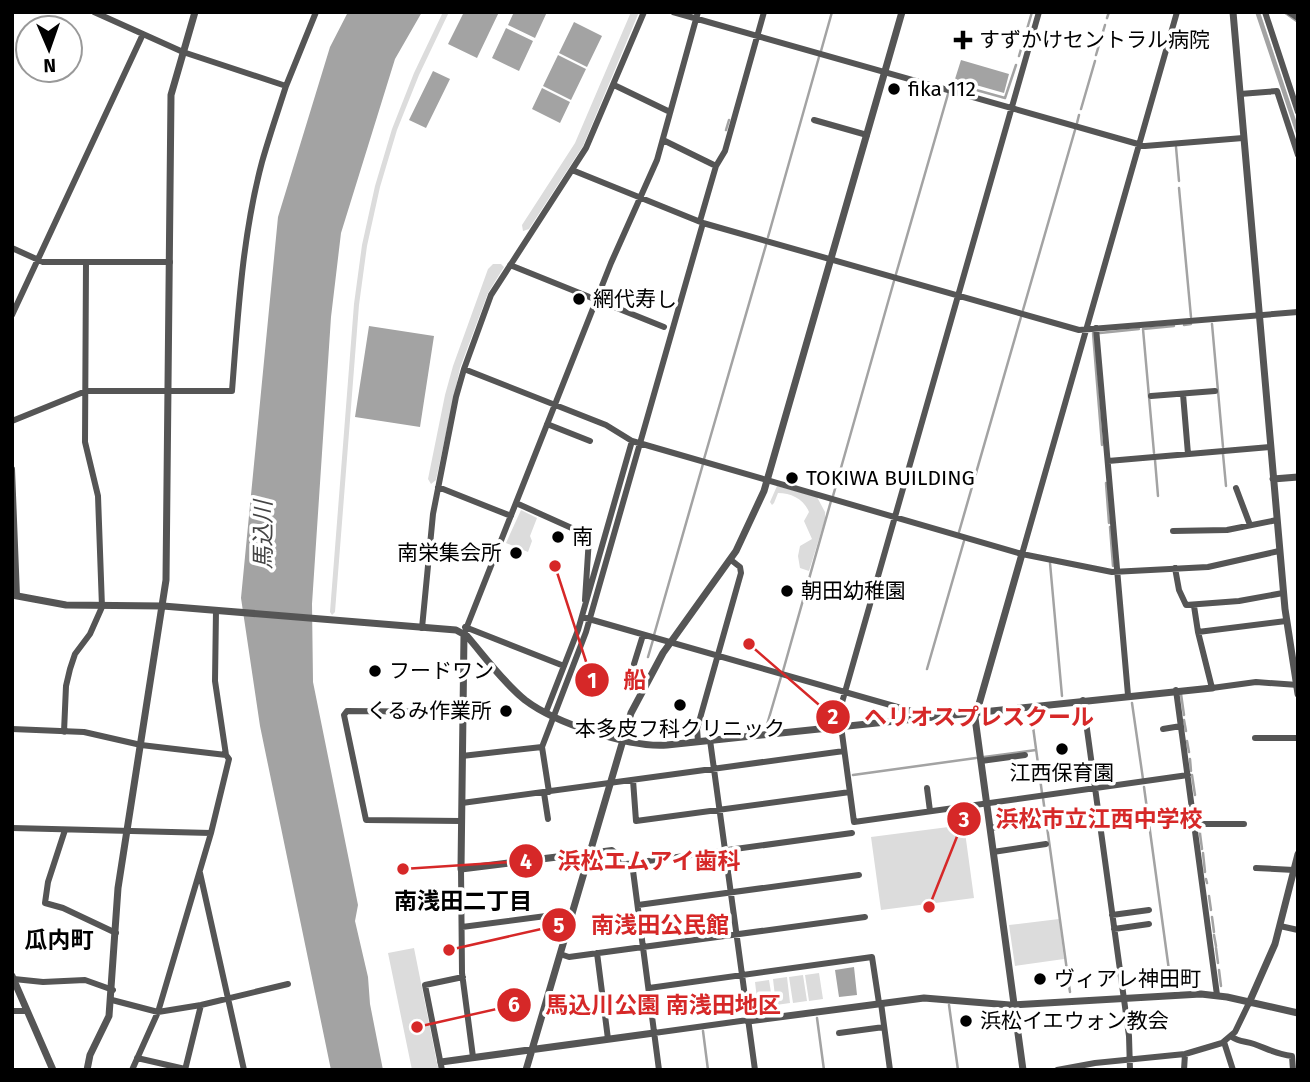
<svg xmlns="http://www.w3.org/2000/svg" width="1310" height="1082" font-family="'Fira Sans','Noto Sans JP',sans-serif">
<rect width="100%" height="100%" fill="#fff"/>
<path fill="#dcdcdc" d="M443 12H449L419 75 397 130 380 187 367 246 359 305 335 612 332 615 330 612 354 304 362 245 375 186 392 129 414 73Z
M631 12H639L583 146 529 229 523 231 522 225 575 143Z
M493 264H501L504 267 488 293 460 368 436 480 431 484 428 479 445 395 453 366 488 269Z
M777 486 817 497 825 512V519L809 571 800 568 798 556 800 546 812 539 804 521 809 512C804 499 791 493 778 493L774 503 772 505 770 502Z
M521 510 537 518 530 536 532 541 528 552 506 543Z
M964 825 974 898 881 910 871 837Z
M1059 919 1064 959 1015 966 1009 925Z
M414 948 437 1063 439 1070H412L388 953Z
M819 973 823 999 809 1001 805 975Z
M803 975 807 1001 793 1003 789 977Z
M787 977 790 1003 776 1005 773 979Z
M769 980 773 1005 758 1007 755 982Z"/>
<path fill="#a3a3a3" d="M348 12H422L395 59 341 233 331 317 312 604 313 682 358 905 355 921 368 977 370 1004 383 1070H331L260 726 241 598 278 217 330 47Z
M464 12H499L477 58 448 44Z
M514 12H547L535 38 508 25Z
M1255 12H1260L1298 126V140Z
M574 22 602 36 587 67 559 53Z
M506 28 533 41 519 71 492 58Z
M558 55 586 69 571 100 543 86Z
M961 60 1009 74 1004 93 955 79Z
M433 71 450 79 426 128 409 120Z
M542 88 570 102 560 123 532 109Z
M369 326 434 336 420 427 355 417Z
M854 967 857 995 839 997 835 970Z"/>
<g fill="none" stroke-linecap="round" stroke-linejoin="round">
<path stroke="#a3a3a3" stroke-width="2.5" d="M1284 12 1298 22
M1107 18 1109 12
M1025 36 1032 12
M821 51 832 12
M1096 55 1105 25
M1019 56 1024 39
M951 83 1005 98 1016 65
M1081 109 1095 61
M1077 123 1079 115
M726 130 729 120
M1176 147 1179 181
M1179 188 1191 317
M768 237 819 57
M896 274 948 94
M1023 310 1075 130
M1212 324 1223 447
M1184 325 1191 324
M1143 329 1154 453
M1143 329 1174 326
M1093 333 1102 445
M1100 333 1139 329
M1223 454 1226 486
M704 459 766 245
M1155 460 1158 496
M1106 483 1109 523
M833 496 894 281
M1110 527 1113 566
M959 532 1021 317
M1050 563 1062 696
M654 635 703 464
M648 657 653 640
M927 669 964 541
M783 671 831 501
M1181 694 1184 715
M1132 703 1143 779
M1031 712 1042 793
M1184 720 1186 731
M766 728 781 677
M1187 741 1189 752
M984 757 1036 750
M1190 759 1191 771
M853 775 976 758
M1192 775 1195 795
M1144 787 1171 985
M1043 798 1070 992
M1197 812 1198 821
M1199 826 1202 849
M1203 853 1205 872
M1206 879 1207 883
M1209 896 1211 910
M1212 917 1214 932
M1214 935 1216 946
M1216 948 1218 963
M1219 970 1221 986
M949 1005 958 1070
M817 1018 824 1070
M703 1031 708 1070"/>
<path stroke="#555" stroke-width="6" d="M673 12 1145 146 1243 138
M1265 12 1298 112
M1289 12 1298 18
M614 85 670 112
M286 86 316 12
M1240 94 1277 91 1298 155
M814 120 867 135
M663 140 716 166
M572 170 703 223 1079 330 1298 312
M700 221 716 166 725 151 764 12
M12 248 43 262H170
M510 265 664 327
M12 315 143 34
M1096 328 1128 695
M464 369 606 425 632 441 1022 554 1112 572 1208 567 1279 551
M1183 394 1188 454
M1151 396 1215 391
M12 421 86 391H232C238 315 242 237 262 162 269 137 278 111 286 86L183 52 94 12
M547 424 590 441
M1108 461 1270 447
M12 469 17 596
M438 487 511 516
M1236 488 1250 525
M516 503 585 534 589 538 585 600
M1173 531 1227 530 1277 520
M1022 554 1177 12
M1175 568 1179 590 1186 605 1239 601 1283 593
M1194 606 1198 632 1212 688 1256 682 1298 685
M582 617 915 712 916 718
M465 627 564 666
M422 628 433 514 456 397 464 369 491 295 586 148 644 12
M1198 632 1286 621
M464 634 611 263 657 160 698 12
M634 664 643 635
M1176 690 1217 995
M1083 700 1129 1036 1130 1070
M546 712 578 630 632 441
M838 726 837 720 1039 12
M841 726 854 822 1188 775
M12 729 84 732 141 745 226 755
M1163 729 1181 726
M64 732 66 686 70 669 75 654 90 634 102 607 98 496 85 442 86 262
M1255 738H1298
M710 740 755 1070
M698 741 697 729 741 573 740 567 731 560
M542 747 586 632 703 223
M462 756 542 747 549 792
M981 761 1025 755
M633 780 636 821 850 792
M927 788 930 811
M544 793 548 819
M462 803 844 751
M461 821 366 820 344 715 347 711 463 712
M1195 824H1244
M12 828 211 833
M990 828 1043 821
M65 830 48 882 45 903 63 908 116 933
M993 852 1046 844
M589 853 612 850 617 854 619 865 852 833
M632 863 659 1070
M1256 868 1294 870
M461 869 462 973 473 1057
M200 873 244 1070
M638 905 859 875
M1112 915 1149 910
M1280 926 1298 930
M462 927 561 914 571 917
M1114 929 1149 924
M597 953 608 1039
M560 954 569 957 865 917
M14 979 43 982 85 980 113 990
M649 988 872 957 879 1003
M112 1000 158 1012 201 1005 288 984
M881 1003 890 1070
M12 1011H27
M654 1033 748 1020
M839 1033 884 1027
M1232 1037C1239 1042 1246 1041 1254 1044 1268 1049 1276 1054 1292 1056L1293 1070
M1224 1042 1233 1070
M137 1058 185 1069
M132 1070 158 1012 211 833 229 759 226 755 215 681 216 610
M185 1070 201 1005
M442 1070 425 985 463 977
M1057 1070 1095 1063 1185 1054 1222 1043 1235 1032 1249 1003
M1184 1070 1185 1054"/>
<path stroke="#555" stroke-width="7" d="M1233 12 1285 609 1298 694
M1273 479 1298 477
M1022 554 975 718 1023 1070
M12 595 66 605 163 606 456 630 467 636C485 657 503 682 525 700 555 723 630 748 667 745L1212 688
M464 634 461 869 589 853
M12 976 53 1070
M1249 1003 1275 944 1298 854
M748 1021 924 998 1010 1005 1201 994 1227 997 1298 1013
M441 1062 654 1033
M87 1070 90 1055 109 1016 118 888 166 580 171 95 195 12
M526 1070 631 713 663 653 736 551 764 491 902 12"/>
</g>
<g fill="#000" stroke="#fff" stroke-width="2.5">
<path d="M959.5 29.5h7v7h7v7h-7v7h-7v-7h-7v-7h7z"/>
<circle cx="894" cy="89" r="7"/>
<circle cx="579" cy="299" r="7"/>
<circle cx="792" cy="478" r="7"/>
<circle cx="558" cy="537" r="7"/>
<circle cx="516" cy="553" r="7"/>
<circle cx="787" cy="591" r="7"/>
<circle cx="375" cy="671" r="7"/>
<circle cx="680" cy="705" r="7"/>
<circle cx="506" cy="711" r="7"/>
<circle cx="1062" cy="749" r="7"/>
<circle cx="1040" cy="979" r="7"/>
<circle cx="966" cy="1021" r="7"/>
</g>
<g text-anchor="middle" stroke-width="7" stroke-linejoin="round" paint-order="stroke">
<g font-size="21" fill="#000" stroke="#fff" text-anchor="start">
<text x="979" y="47">すずかけセントラル病院</text>
<text x="908" y="96">fika 112</text>
<text x="593" y="306">網代寿し</text>
<text x="806" y="485">TOKIWA BUILDING</text>
<text x="572" y="544">南</text>
<text x="502" y="560" text-anchor="end">南栄集会所</text>
<text x="801" y="598">朝田幼稚園</text>
<text x="389" y="678">フードワン</text>
<text x="492" y="718" text-anchor="end">くるみ作業所</text>
<text x="680" y="736" text-anchor="middle">本多皮フ科クリニック</text>
<text x="1062" y="780" text-anchor="middle">江西保育園</text>
<text x="1054" y="986">ヴィアレ神田町</text>
<text x="980" y="1028">浜松イエウォン教会</text>
</g>
<g font-size="23" font-style="italic" fill="#444" stroke="#fff">
<text transform="translate(263 535) rotate(-90)" y="8">馬込川</text>
</g>
<g font-size="23" font-weight="bold" fill="#000" stroke="#fff">
<text x="463" y="909">南浅田二丁目</text>
<text x="59" y="948">瓜内町</text>
</g>
</g>
<path fill="none" stroke="#d62828" stroke-width="2.5" d="M555 566L592 680M749 644L833 717M929 907L964 819M403 869L526 861M449 950L559 925M417 1027L514 1005"/>
<g fill="#d62828" stroke="#fff" stroke-width="2.5">
<circle cx="555" cy="566" r="7"/>
<circle cx="749" cy="644" r="7"/>
<circle cx="929" cy="907" r="7"/>
<circle cx="403" cy="869" r="7"/>
<circle cx="449" cy="950" r="7"/>
<circle cx="417" cy="1027" r="7"/>
<circle cx="592" cy="680" r="18"/>
<circle cx="833" cy="717" r="18"/>
<circle cx="964" cy="819" r="18"/>
<circle cx="526" cy="861" r="18"/>
<circle cx="559" cy="925" r="18"/>
<circle cx="514" cy="1005" r="18"/>
</g>
<g font-size="21" text-anchor="middle" font-weight="bold" fill="#fff">
<text x="592" y="688">1</text>
<text x="833" y="724">2</text>
<text x="964" y="827">3</text>
<text x="526" y="869">4</text>
<text x="559" y="933">5</text>
<text x="514" y="1012">6</text>
</g>
<g font-size="23" text-anchor="middle" font-weight="bold" fill="#d62828" stroke="#fff" stroke-width="7" stroke-linejoin="round" paint-order="stroke">
<text x="635" y="688">船</text>
<text x="979" y="725">ヘリオスプレスクール</text>
<text x="1099" y="827">浜松市立江西中学校</text>
<text x="649" y="869">浜松エムアイ歯科</text>
<text x="660" y="933">南浅田公民館</text>
<text x="663" y="1013">馬込川公園 南浅田地区</text>
</g>
<rect width="1310" height="1082" fill="none" stroke="#000000" stroke-width="28"/>
<g transform="translate(49 49) rotate(178)"><circle r="33" fill="#ffffff" stroke="#999999" stroke-width="2"/>
<path d="M0-5L12 26L0 18L-12 26Z" fill="#000000"/>
<text y="-10" font-size="19" font-weight="bold" text-anchor="middle" fill="#000000">N</text>
</g>
</svg>
